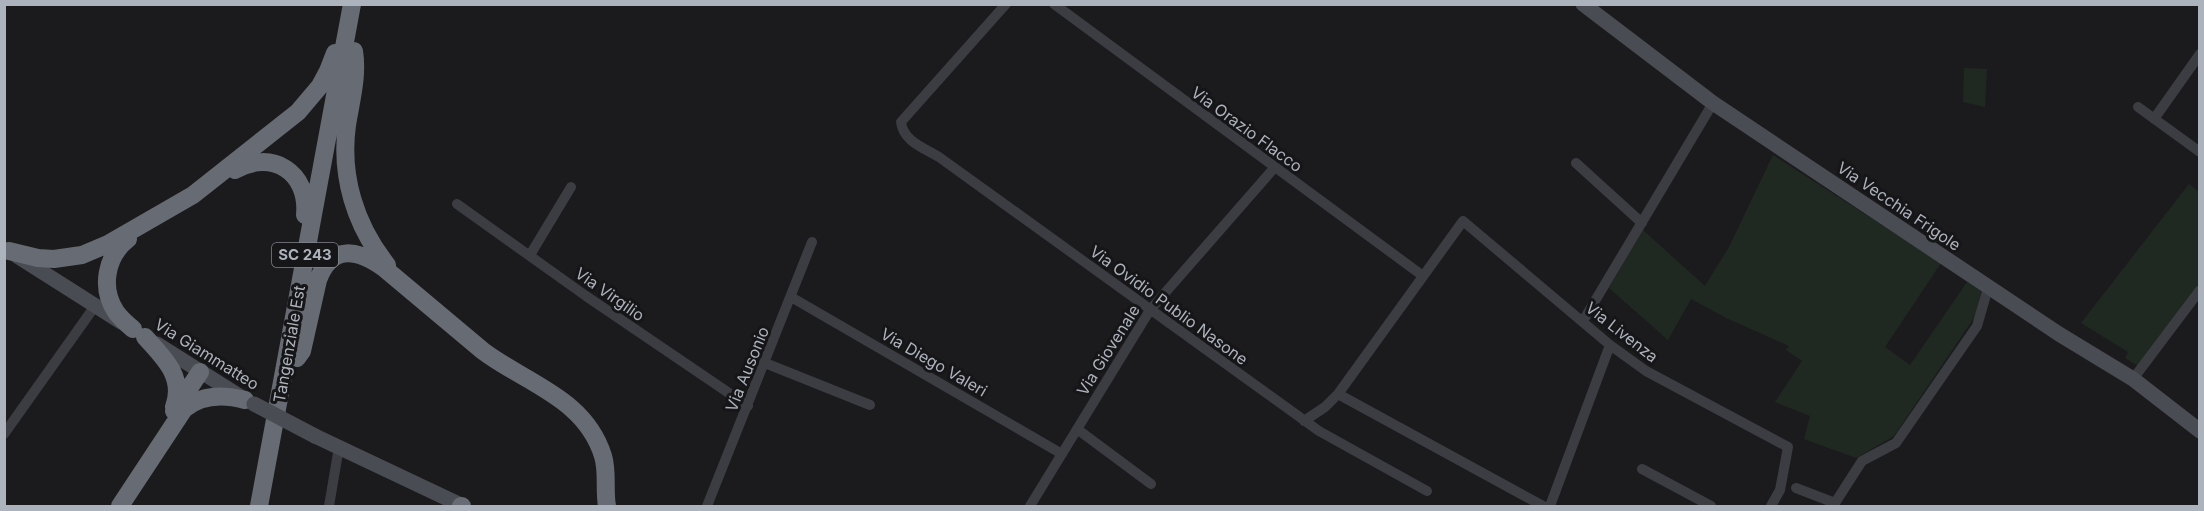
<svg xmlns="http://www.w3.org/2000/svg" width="2204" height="511" font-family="Inter,sans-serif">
<rect width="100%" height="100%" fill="#1b1b1d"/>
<path fill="#202921" d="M1964 68 1987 69 1985 107 1963 102Z
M1773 155 1941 263 1885 347 1910 365 1967 282 1981 291 1976 315 1894 436 1856 458 1804 439 1810 416 1775 402 1802 361 1786 350 1789 346 1726 318 1691 299 1668 340 1609 288 1643 230 1705 286 1729 247Z
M2189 184 2199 192V283L2138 366 2125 358 2128 352 2081 323Z"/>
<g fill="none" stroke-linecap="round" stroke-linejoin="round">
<path stroke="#3b3d42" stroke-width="10" d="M1006 4 901 122C903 141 924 148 939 157L1319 431 1427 491
M1054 4 1423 276
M2138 107 2200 152
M2154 119 2200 54
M1576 163 1642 223
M457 204 586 296 748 406
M530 255 571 187
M791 297 1062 454
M1583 321 1713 103
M765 363 870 405
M2133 379 2200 290
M1338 394 1543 506
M1304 421 1325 407 1338 394 1463 221 1610 345 1646 371 1788 447 1780 490 1771 506
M1077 429 1151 484
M4 434 95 306
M1642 469 1711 506
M1796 488 1835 503 1862 461 1896 443 1977 326 1988 288
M329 506 339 447
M707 506 812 242
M1030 506 1150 310 1275 167
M1550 506 1610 345"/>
<path stroke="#494c52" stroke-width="15" d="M1583 4 1713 103 2059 334 2133 379 2200 431
M17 256 121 322
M157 344 241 397
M315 436 463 506"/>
<path stroke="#676b73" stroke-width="18" d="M354 51C358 76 351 100 347 125 340 176 355 225 387 265
M235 170C272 149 309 172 305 215
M128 239C106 256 100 288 116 312 121 319 127 324 133 329
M9 251 38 258 54 259 82 255 108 244 193 195 298 112 320 86 328 71 335 53
M145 337C164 358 185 377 174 407
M297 358 302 351 318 280C332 243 358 250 384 268L483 351C527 384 585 398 603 456 608 472 604 490 607 506
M174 411 200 372
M120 506 184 409C202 394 223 394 245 400
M259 506 352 4
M461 506H462"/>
<path stroke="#494c52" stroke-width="15" d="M254 404 315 436"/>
</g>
<g text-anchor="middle" stroke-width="6" stroke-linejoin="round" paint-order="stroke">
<rect fill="#161618" stroke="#80848c" stroke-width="1.5" x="272" y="243" width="66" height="24" rx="4.5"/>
<g font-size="15" font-weight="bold" fill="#adb3bd">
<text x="305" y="260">SC 243</text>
</g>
<g font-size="16" fill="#adb3bd" stroke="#161618">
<text transform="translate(1247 129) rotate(36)" y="6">Via Orazio Flacco</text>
<text transform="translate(1899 206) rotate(34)" y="6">Via Vecchia Frigole</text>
<text transform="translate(610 294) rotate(35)" y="6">Via Virgilio</text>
<text transform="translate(1169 305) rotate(36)" y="6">Via Ovidio Publio Nasone</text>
<text transform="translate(1622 332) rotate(38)" y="6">Via Livenza</text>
<text transform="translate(289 344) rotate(-80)" y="6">Tangenziale Est</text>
<text transform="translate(1108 350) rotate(-58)" y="6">Via Giovenale</text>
<text transform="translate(207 354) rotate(32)" y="6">Via Giammatteo</text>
<text transform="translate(934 362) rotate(30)" y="6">Via Diego Valeri</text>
<text transform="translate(747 369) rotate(-68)" y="6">Via Ausonio</text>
</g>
</g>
<rect width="2204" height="511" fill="none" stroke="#adb3bd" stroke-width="12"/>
</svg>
